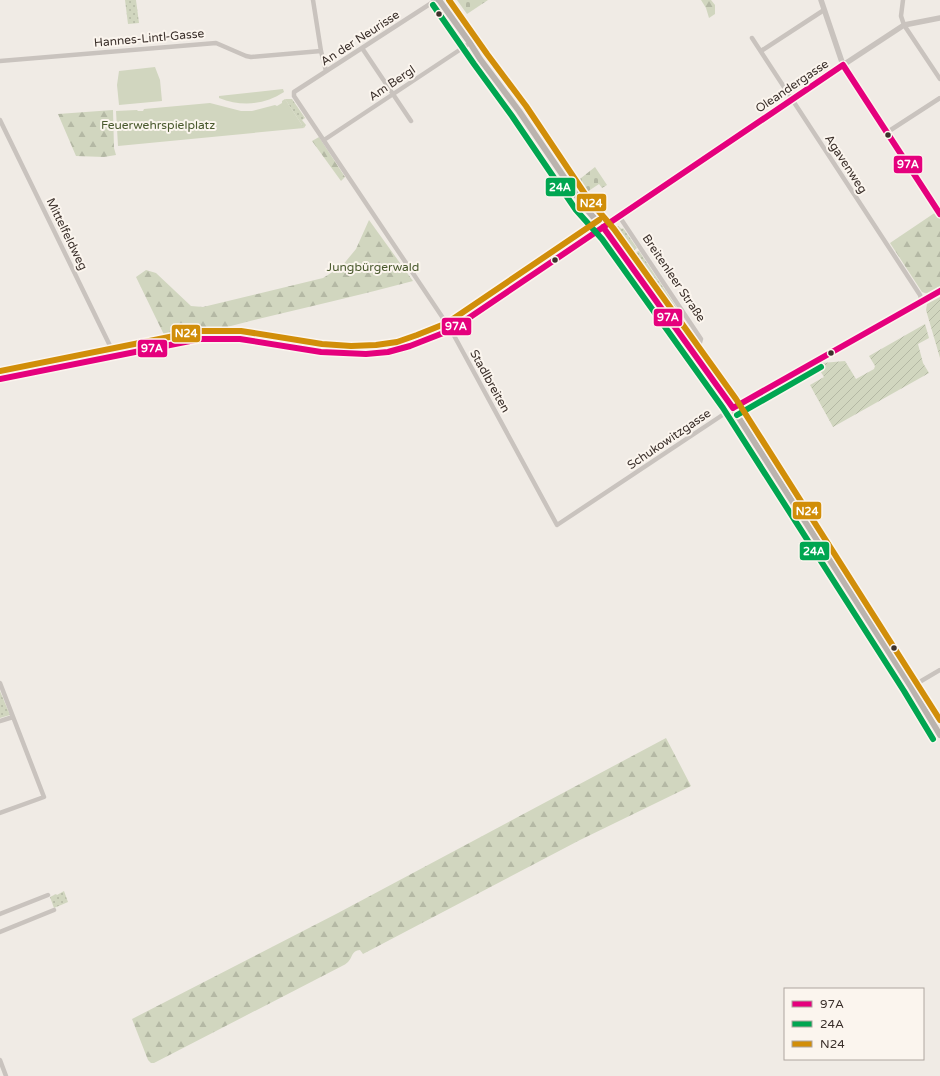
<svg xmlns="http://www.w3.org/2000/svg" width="940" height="1076" font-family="'Varela Round',sans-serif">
<defs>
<pattern id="grass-dots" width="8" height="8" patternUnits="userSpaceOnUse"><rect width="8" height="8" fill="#d1d6bf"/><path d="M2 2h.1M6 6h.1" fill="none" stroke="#b4b8a4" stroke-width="1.8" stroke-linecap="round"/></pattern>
<pattern id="forest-firs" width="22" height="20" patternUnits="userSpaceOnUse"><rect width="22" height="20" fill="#d1d6bf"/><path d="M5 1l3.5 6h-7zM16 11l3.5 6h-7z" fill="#b4b8a4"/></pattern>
<pattern id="cemetery-stones" width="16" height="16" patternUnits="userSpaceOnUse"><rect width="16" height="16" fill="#d1d6bf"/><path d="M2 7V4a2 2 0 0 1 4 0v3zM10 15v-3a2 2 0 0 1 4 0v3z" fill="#b4b8a4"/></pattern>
<pattern id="garden-furrows" width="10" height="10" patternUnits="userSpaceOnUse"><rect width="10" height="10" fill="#d1d6bf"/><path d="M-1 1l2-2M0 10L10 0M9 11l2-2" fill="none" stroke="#b4b8a4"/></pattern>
</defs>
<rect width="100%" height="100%" fill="#f0ebe5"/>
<path fill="url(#grass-dots)" d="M125 0H136L139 23 128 24Z
M285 99H292L305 118 302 120 306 125 304 128Z
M618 226 622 229 623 228 637 248 631 253 615 231V228Z
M639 251 689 326 687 327 691 334 693 333 697 339V344L692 343 631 256 633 255 636 259 639 257 636 252Z
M0 691 10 715 0 718Z
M64 891 68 902 54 908 50 897 56 894 57 895Z"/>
<path fill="url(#forest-firs)" d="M701 0H711L715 5V14L709 18 706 8Z
M113 110 114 148 116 155 104 157 76 156 58 114Z
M319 137 345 177 341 181 312 141Z
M936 212 940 219V286L928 294 922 292 890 243Z
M369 220 413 281C343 300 272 314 202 334L195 338 168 343 136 277 146 270 156 273 191 306 203 307 323 278 342 266 356 249Z
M666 738 691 786 580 840 363 954 360 950C351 951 353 957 348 962 346 964 344 965 342 966L154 1063H151L148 1060 132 1019 338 913Z"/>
<path fill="url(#cemetery-stones)" d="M457 0H488L467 14Z
M595 167 607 185 602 188 599 184 584 194 576 182Z"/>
<path fill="#d1d6bf" d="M155 67 160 80 162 101 119 105 117 85 119 71Z
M283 89 284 92C264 105 242 107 219 98V96Z
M285 99 304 128 118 146 116 111 137 110 138 111H143L144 109 210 103 241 111H252L275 105 277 106 282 103V101Z"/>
<path fill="url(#garden-furrows)" d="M940 297V358L926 310 927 304Z
M925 324 929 338 918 344 923 363 929 373 833 427 810 385 824 377 817 366 822 363 845 361 856 379 874 369 875 366 869 356Z"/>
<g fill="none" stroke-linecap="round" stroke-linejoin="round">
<path stroke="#c9c3be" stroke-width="4.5" d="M313 0 321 51 326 71
M436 0 294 92V96L451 330 557 525 733 408 940 291
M903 0 901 16 904 25 940 79
M752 38 920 295 922 301
M362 48 411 121
M761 51 824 10
M0 61 216 43 246 56 251 57 321 51
M843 65 940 214
M0 120 115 356
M886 133 940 98
M324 140 470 43
M619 216 701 339 699 346 693 351
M0 683 44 797 0 813
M911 687 940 670
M0 721 13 717
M0 914 48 895
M0 932 54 910
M0 1060 6 1076"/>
<path stroke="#c9c3be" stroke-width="5.5" d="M821 0 843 65
M0 379 200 339C215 339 230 338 246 340 286 344 326 356 366 354 396 353 424 343 451 330L796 96 904 25 940 18"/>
<path stroke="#bab3ae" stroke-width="6" d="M439 0 470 43 480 59 519 111 583 205 608 234 730 404 911 687 940 735"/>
<g stroke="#fbf5ee" stroke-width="9">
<path id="bus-1" d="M843 65 940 214
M603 227 733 408
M0 379 200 339H240L321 352 366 354 388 352 410 346 451 330 843 65
M733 408 940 291"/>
</g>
<g stroke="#fbf5ee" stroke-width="9">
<path id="bus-2" d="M433 5 474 64 512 116 576 210 602 239 723 408 904 691 933 739
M737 415 821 367"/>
</g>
<g stroke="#fbf5ee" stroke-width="9">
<path id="bus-3" d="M449 0 487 54 526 106 589 200 614 229 736 399 940 720
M0 371 199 331H241L322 344 351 346 376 345 397 342 417 335 447 323 599 220"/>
</g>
<use href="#bus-1" stroke="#e5007d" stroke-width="6"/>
<use href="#bus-2" stroke="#00a651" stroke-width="6"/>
<use href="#bus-3" stroke="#d18e09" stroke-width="6"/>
</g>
<g fill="#3b302b" stroke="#fbf5ee" stroke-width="1.5">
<circle cx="439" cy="14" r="3.5"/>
<circle cx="888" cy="135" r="3.5"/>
<circle cx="555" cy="260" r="3.5"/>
<circle cx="831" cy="353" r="3.5"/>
<circle cx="894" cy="648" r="3.5"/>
</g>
<g text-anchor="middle" stroke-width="4" stroke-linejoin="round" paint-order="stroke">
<g font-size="12" fill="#3b302b" stroke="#fbf5ee">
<text transform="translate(149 38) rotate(-5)" y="4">Hannes-Lintl-Gasse</text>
<text transform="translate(360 38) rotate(-33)" y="4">An der Neurisse</text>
<text transform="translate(392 83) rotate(-34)" y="4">Am Bergl</text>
<text transform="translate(792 86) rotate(-34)" y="4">Oleandergasse</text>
<text transform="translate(846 164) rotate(57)" y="4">Agavenweg</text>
<text transform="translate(67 234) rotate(64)" y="4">Mittelfeldweg</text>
<text transform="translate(674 278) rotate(56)" y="4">Breitenleer Straße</text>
<text transform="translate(490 381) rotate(61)" y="4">Stadlbreiten</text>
<text transform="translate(669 439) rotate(-34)" y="4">Schukowitzgasse</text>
</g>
<g font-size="12" fill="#4a5a2e" stroke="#fbf5ee">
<text x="158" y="129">Feuerwehrspielplatz</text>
<text x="373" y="271">Jungbürgerwald</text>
</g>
</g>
<g stroke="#fbf5ee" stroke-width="1.5">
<rect x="893" y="155" width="30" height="19" rx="4" fill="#e5007d"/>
<rect x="545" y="177" width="31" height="20" rx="4" fill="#00a651"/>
<rect x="576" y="193" width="31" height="19" rx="4" fill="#d18e09"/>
<rect x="653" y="308" width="30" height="19" rx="4" fill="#e5007d"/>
<rect x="441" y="317" width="31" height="19" rx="4" fill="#e5007d"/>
<rect x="171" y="324" width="30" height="19" rx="4" fill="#d18e09"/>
<rect x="137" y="339" width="31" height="19" rx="4" fill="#e5007d"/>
<rect x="792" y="501" width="30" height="19" rx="4" fill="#d18e09"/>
<rect x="799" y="541" width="31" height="20" rx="4" fill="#00a651"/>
</g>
<g font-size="11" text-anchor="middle" font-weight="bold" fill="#fff">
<text x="908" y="168">97A</text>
<text x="560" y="191">24A</text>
<text x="591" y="207">N24</text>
<text x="668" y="321">97A</text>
<text x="456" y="330">97A</text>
<text x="186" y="337">N24</text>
<text x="152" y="352">97A</text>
<text x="807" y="515">N24</text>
<text x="814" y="555">24A</text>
</g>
<rect x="784" y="988" width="140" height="72" fill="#fbf5ee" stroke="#aea6a0"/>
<rect x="792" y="1001" width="20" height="6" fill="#e5007d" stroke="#aea6a0"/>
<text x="820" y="1008" font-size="12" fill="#3b302b">97A</text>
<rect x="792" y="1021" width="20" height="6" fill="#00a651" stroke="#aea6a0"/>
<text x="820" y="1028" font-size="12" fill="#3b302b">24A</text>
<rect x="792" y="1041" width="20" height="6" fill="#d18e09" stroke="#aea6a0"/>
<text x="820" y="1048" font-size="12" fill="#3b302b">N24</text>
</svg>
